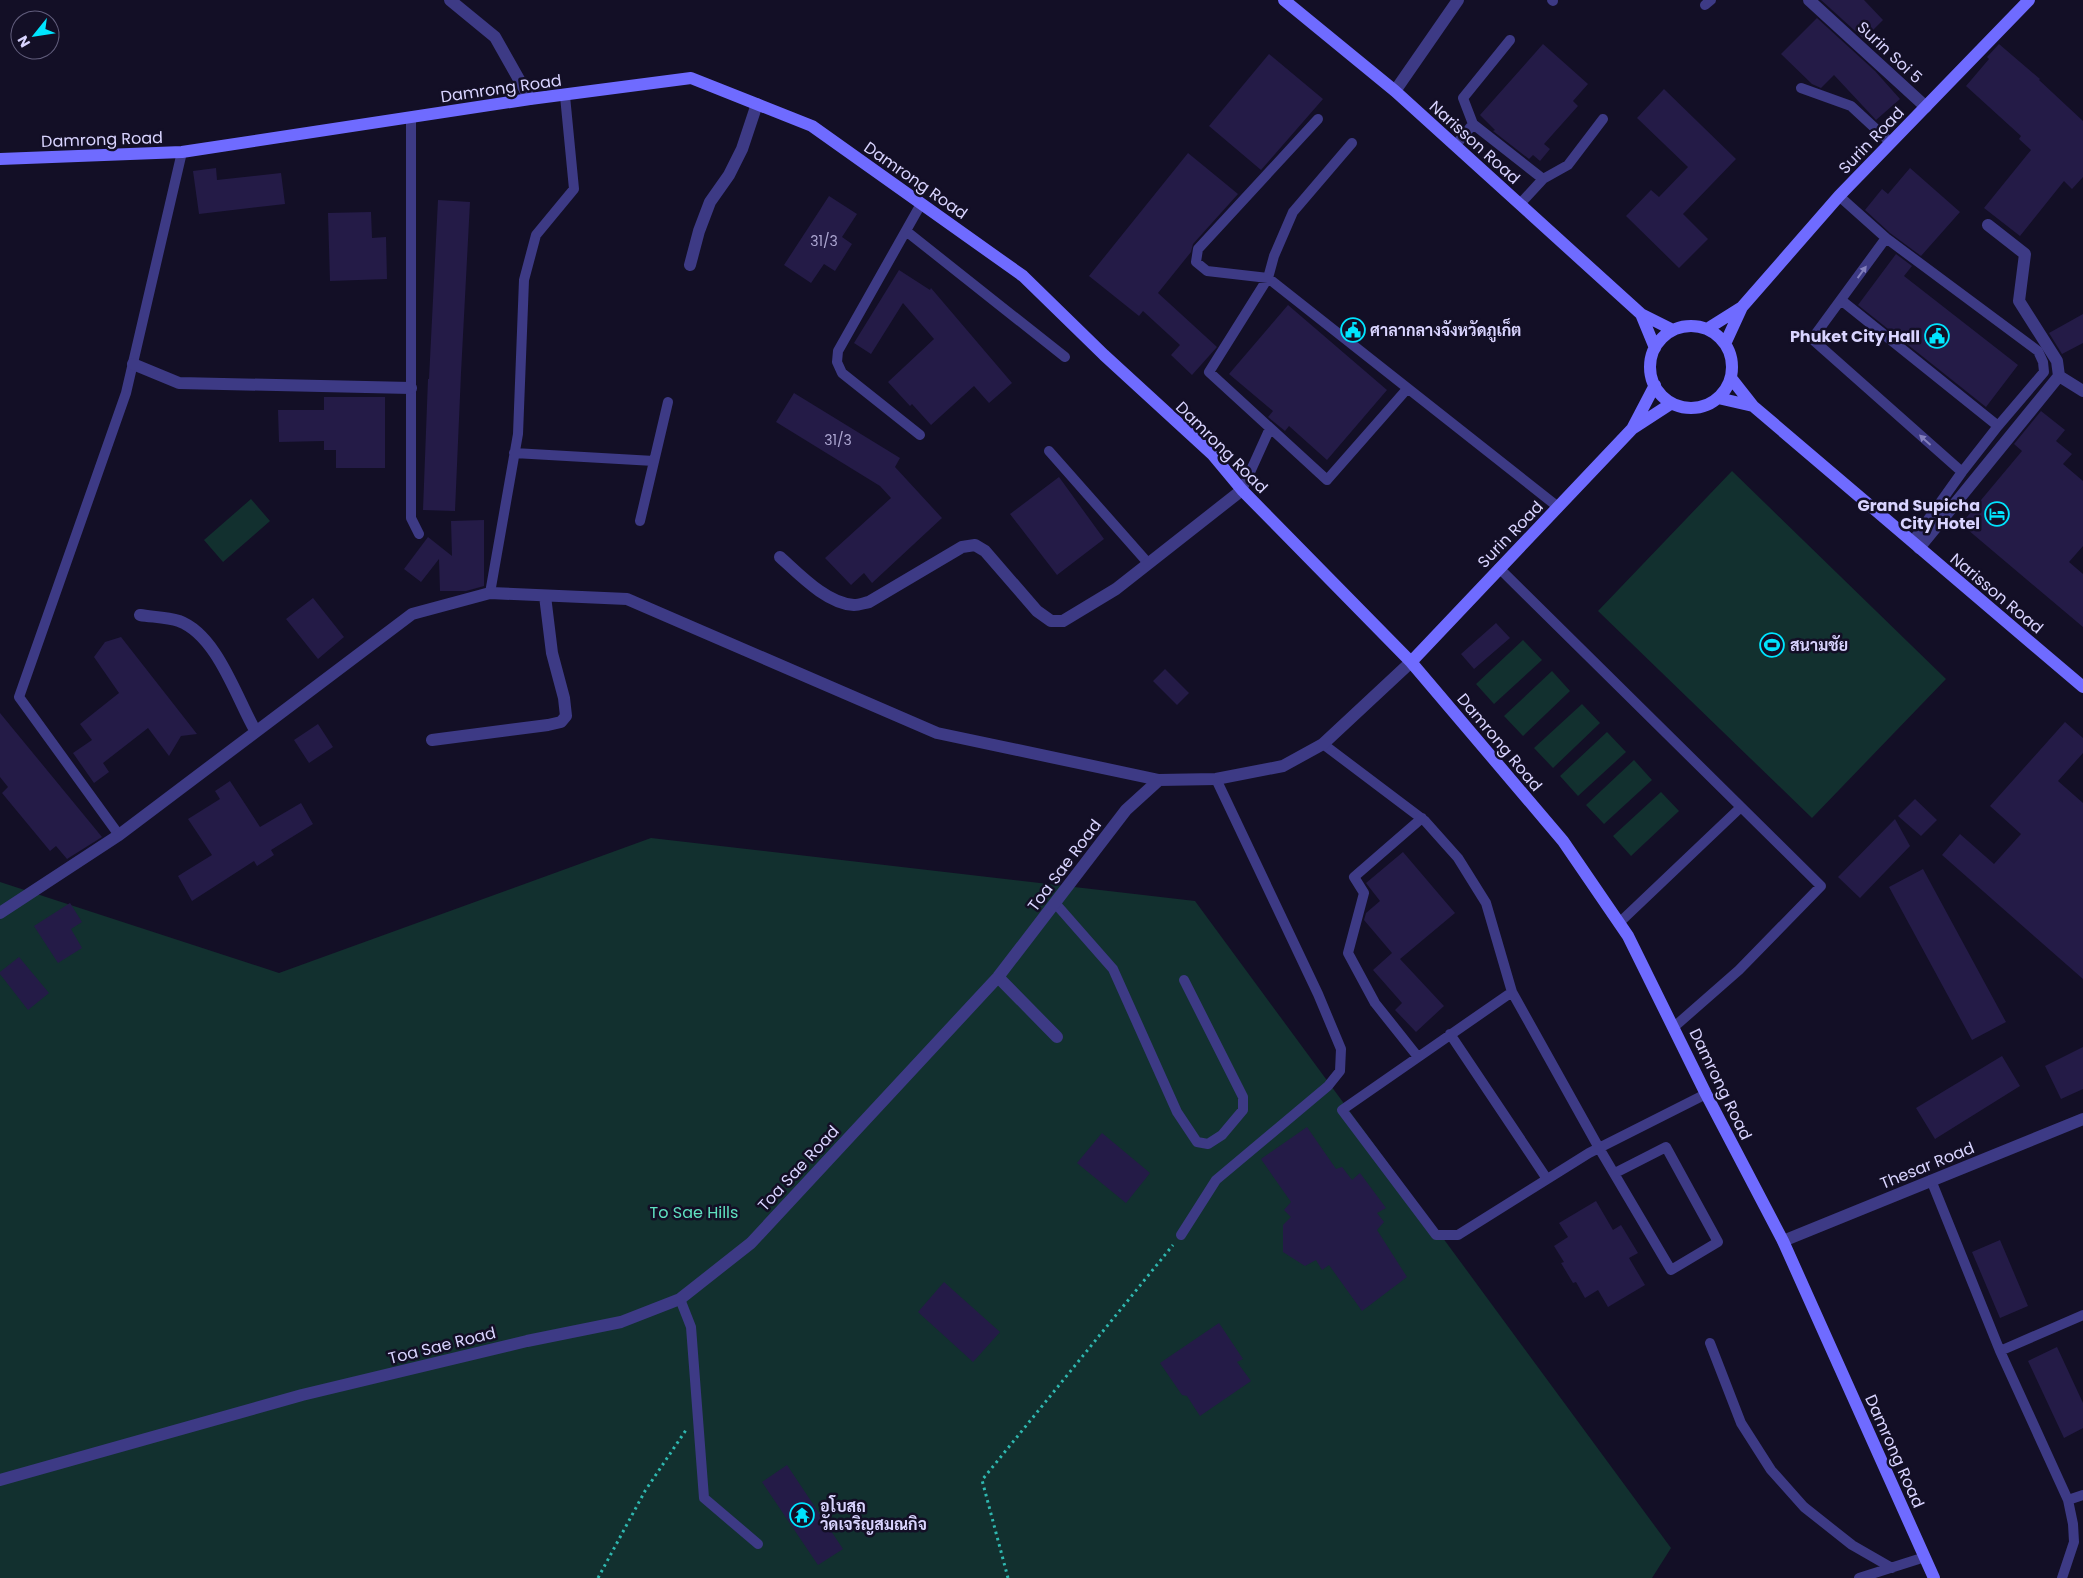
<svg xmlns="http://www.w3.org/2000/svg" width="2083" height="1578" font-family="Poppins,Sarabun,sans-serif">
<rect width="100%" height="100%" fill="#130f26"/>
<path fill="#12302f" d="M1732 471 1946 679 1812 818 1598 611Z
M251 499 270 521 223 562 204 540Z
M1523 640 1542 660 1494 704 1476 684Z
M1552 671 1570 691 1523 736 1504 716Z
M1582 704 1600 723 1553 768 1534 748Z
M1607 732 1626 752 1578 796 1560 776Z
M1634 760 1652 780 1604 824 1586 805Z
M1661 792 1679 811 1631 856 1613 836Z
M651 838 1195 901 1671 1548 1652 1578H0V882L279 973Z"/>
<path fill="#241b47" d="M1821 0H1864L1883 20 1864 39Z
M1817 18 1875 71 1900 99 1876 120 1834 75 1821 88 1812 84 1781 54Z
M1543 44 1588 84 1573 101 1578 106 1544 144 1550 149 1540 161 1533 155 1529 159 1493 131 1495 130 1480 115Z
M1999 44 2040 79 2039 80 2083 121V177L2072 189 2064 181 2020 236 1984 208 2031 150 2019 139 2021 136 1966 86 1989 59 1987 57Z
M1269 54 1323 99 1261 170 1209 126Z
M1664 89 1736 159 1683 214 1708 239 1679 268 1626 216 1651 190 1659 197 1688 167 1637 118Z
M1188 153 1238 194 1193 244 1191 252 1158 293 1217 347 1192 375 1171 355 1180 345 1143 311 1139 316 1089 276Z
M216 168 217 180 281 173 285 204 199 214 193 171Z
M1910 168 1960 212 1921 256 1890 233 1865 210 1882 189 1888 194Z
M829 196 857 214 842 237 852 244 835 271 824 264 811 283 784 265Z
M438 200 470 202 461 373 455 511 423 510 428 379H429Z
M371 212 372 238 386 237 387 279 330 281 328 213Z
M1896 254 1912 266 1904 276 2018 365 1986 407 1858 305Z
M899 270 930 290 931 288 1012 383 989 403 974 386 931 425 912 404 910 406 888 382 934 339 903 303 871 354 854 343Z
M1288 305 1387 390 1327 460 1289 426 1285 431 1268 417 1273 411 1229 374Z
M2083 314V343L2062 354 2049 333Z
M794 393 900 458 895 467 942 518 872 583 864 573 851 585 825 558 891 498 880 486 776 422Z
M324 397H385V468H336V450H324V441L279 442 278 410H324Z
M2041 411 2065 430 2056 441 2072 454 2063 464 2083 481V546L2069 562 2083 574V627L1961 524 2022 451 2014 444Z
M1059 477 1104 539 1057 575 1010 514Z
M484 520V586L466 591H440L439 559 421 582 404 569 428 537 452 556 451 521Z
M313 598 344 637 318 659 286 619Z
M1496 623 1510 638 1474 669 1461 654Z
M121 637 197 734 181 736 169 756 148 728 103 763 109 772 94 783 73 753 92 740 80 724 119 693 94 657 105 642Z
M1165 669 1189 693 1177 705 1153 681Z
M0 713 102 837 67 859 56 846 50 851 2 793 8 787 0 777Z
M2065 722 2083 738V753L2058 781 2083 803V979L1942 855 1960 834 1994 864 2021 834 1990 806Z
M318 724 333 747 309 763 294 740Z
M230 781 260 827 301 803 313 824 271 850 274 855 257 866 254 861 192 901 178 876 212 855 188 819 220 799 215 791Z
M1915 799 1937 820 1921 836 1898 816Z
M1895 819 1910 846 1860 898 1838 877Z
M1403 852 1455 913 1400 959 1444 1006 1416 1032 1395 1010 1402 1003 1373 970 1392 953 1364 920 1366 913 1380 901 1366 883Z
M1923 869 2006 1022 1972 1040 1889 887Z
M70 903 82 922 71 929 82 948 58 963 34 926Z
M19 957 49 993 28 1010 0 974V972Z
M2083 1047V1089L2061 1099 2045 1066Z
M2002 1056 2020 1086 1935 1139 1916 1108Z
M1307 1127 1336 1169 1342 1167 1352 1180 1360 1173 1386 1208 1377 1213 1384 1222 1377 1230 1407 1277 1362 1311 1329 1265 1322 1270 1316 1260 1305 1266 1283 1252V1225L1291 1217 1284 1210 1291 1202 1261 1159Z
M1102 1133 1150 1173 1126 1203 1077 1163Z
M1596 1201 1613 1230 1621 1225 1638 1253 1629 1258 1645 1285 1608 1307 1598 1290 1585 1298 1576 1282 1573 1283 1561 1263 1564 1262 1554 1246 1568 1237 1559 1223Z
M2000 1240 2028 1306 2000 1318 1972 1252Z
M944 1282 1000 1332 973 1362 918 1312Z
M1219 1323 1243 1359 1237 1362 1251 1381 1200 1416 1187 1396 1182 1395 1160 1363Z
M2057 1347 2083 1403V1428L2064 1438 2028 1361Z
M787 1465 843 1549 818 1565 762 1482Z"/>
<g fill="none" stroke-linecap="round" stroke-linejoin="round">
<path stroke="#2fb8b0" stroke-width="3" stroke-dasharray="2.5 4" stroke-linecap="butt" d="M598 1578 645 1491 686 1430
M1008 1578 982 1480 1173 1245"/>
<path stroke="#3d3a85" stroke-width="10" d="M1552 0 1553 1
M1705 5 1711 0
M1510 40 1463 98 1473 124 1543 179
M1801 88 1851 106 1891 143
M411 117V518L419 534
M1318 119 1198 249 1196 262 1207 271 1268 278 1558 507
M1352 143 1293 212 1274 256 1268 278 1209 372 1327 480 1407 389
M1455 146 1473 124
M1839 196 1886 238 2038 351 2043 362 2044 372 1998 426 1841 300
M1520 204 1543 179 1568 165 1603 119
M906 231 1065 357
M1886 238 1812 339 1962 472
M920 435 842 373 837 362 838 351 921 204
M1049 451 1148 563
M514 453 654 461
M1242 490 1270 428
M640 521 668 402
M1912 542 1962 472 1998 426
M1499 568 1821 886 1739 970 1674 1027
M490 593 518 434 524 280 536 235 574 189 565 96
M1323 744 1425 821 1458 858 1486 903 1512 992 1342 1110 1436 1235H1458L1589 1153 1706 1094
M119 835 19 697 126 393 182 152
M1055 903 1113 969 1177 1112 1197 1142 1208 1144 1222 1135 1243 1110V1097L1184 980
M1619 923 1741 807
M1512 992 1599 1148 1671 1270 1718 1242 1666 1147 1615 1173
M1450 1034 1547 1179
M1418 1057 1375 1003 1348 953 1364 893 1354 877 1422 818
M1931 1180 2000 1351 2068 1500 2073 1524 2074 1542 2062 1578
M1181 1235 1216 1180 1328 1086 1340 1071 1341 1049 1318 994 1216 779
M680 1299 691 1327 704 1498 758 1544
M1710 1343 1741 1423 1771 1470 1804 1507 1852 1545 1892 1568
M2000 1351 2083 1315
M2068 1500 2083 1495
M1859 1578 1925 1557"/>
<path stroke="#3d3a85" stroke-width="12" d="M450 0 495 37 530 99
M1809 0 1926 107
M1395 91 1458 0
M690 265 699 231 710 202 729 175 742 149 757 104
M133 364 179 383 411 388
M2059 376 2083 391
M1919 548 2059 376 2057 361 2019 301 2025 254 1988 225
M780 557C799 574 827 604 854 605 859 605 864 603 869 602L962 547 975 545 985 551 1037 611 1051 621H1063L1116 589 1242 490
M140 615C152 617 167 617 179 621 217 635 236 697 255 730
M432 740 548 725 561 722 566 716 564 698 552 653 545 596
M0 913 119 835 412 614 490 593 627 599 937 733 1159 780 1216 779 1283 766 1323 744 1411 662
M998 977 1057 1037
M1783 1241 2083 1119
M0 1480 302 1395 527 1341 621 1322 680 1299 751 1243 998 977 1126 810 1159 780"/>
<path stroke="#6f6bff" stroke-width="12" d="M1284 0 1395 91 1641 314 1673 330
M0 159 182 152 530 99 691 78 812 126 1023 276 1104 355 1212 454 1242 490 1411 662 1563 841 1628 936 1706 1094 1783 1241 1934 1578
M1641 314 1655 348
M1650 367a41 41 0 1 1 82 0a41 41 0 1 1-82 0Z
M1707 329 1742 307 1839 196 2029 0
M1725 344 1742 307
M1731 378 1753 406 2083 687
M1718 398 1753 406
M1632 429 1655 385
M1411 662 1632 429 1672 403"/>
</g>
<defs><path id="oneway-solid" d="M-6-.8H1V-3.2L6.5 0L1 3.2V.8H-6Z" transform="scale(1.25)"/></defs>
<g fill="#837fbc">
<use href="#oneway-solid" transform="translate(1862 272) rotate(-54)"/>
<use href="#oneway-solid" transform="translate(1925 440) rotate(-138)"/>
</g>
<defs>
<g id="civic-ring" transform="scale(1.25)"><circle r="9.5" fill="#130f26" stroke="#00e5ff" stroke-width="1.5"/><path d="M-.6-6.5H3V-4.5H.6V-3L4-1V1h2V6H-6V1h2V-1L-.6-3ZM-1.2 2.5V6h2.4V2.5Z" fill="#00e5ff"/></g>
<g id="hotel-ring" transform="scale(1.25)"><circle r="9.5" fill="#130f26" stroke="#00e5ff" stroke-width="1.5"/><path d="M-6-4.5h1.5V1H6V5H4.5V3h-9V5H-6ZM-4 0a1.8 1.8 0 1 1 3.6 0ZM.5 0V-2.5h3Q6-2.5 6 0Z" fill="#00e5ff"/></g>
<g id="stadium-ring" transform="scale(1.25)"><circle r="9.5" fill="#130f26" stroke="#00e5ff" stroke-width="1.5"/><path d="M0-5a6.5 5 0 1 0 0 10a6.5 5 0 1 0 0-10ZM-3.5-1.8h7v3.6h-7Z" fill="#00e5ff"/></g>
<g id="temple-ring" transform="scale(1.25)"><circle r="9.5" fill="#130f26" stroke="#00e5ff" stroke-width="1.5"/><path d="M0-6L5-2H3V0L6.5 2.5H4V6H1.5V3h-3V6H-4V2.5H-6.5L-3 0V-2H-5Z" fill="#00e5ff"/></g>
</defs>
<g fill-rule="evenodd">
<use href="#civic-ring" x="1353" y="330"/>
<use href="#civic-ring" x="1937" y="336"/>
<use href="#hotel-ring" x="1997" y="514"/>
<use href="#stadium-ring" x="1772" y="645"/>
<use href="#temple-ring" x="802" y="1515"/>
</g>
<g text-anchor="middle" stroke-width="5" stroke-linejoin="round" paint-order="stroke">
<g font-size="14" fill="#aca6d1">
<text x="824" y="246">31/3</text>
<text x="838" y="445">31/3</text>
</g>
<g font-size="16" fill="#d9d4ff" stroke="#130f26">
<text transform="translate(1890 52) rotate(43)" y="6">Surin Soi 5</text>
<text transform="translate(501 88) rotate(-8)" y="6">Damrong Road</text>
<text transform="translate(102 139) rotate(-2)" y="6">Damrong Road</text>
<text transform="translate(1871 140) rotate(-46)" y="6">Surin Road</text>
<text transform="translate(1475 142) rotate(42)" y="6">Narisson Road</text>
<text transform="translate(916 180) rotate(35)" y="6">Damrong Road</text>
<text transform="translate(1222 447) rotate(45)" y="6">Damrong Road</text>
<text transform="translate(1510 534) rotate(-46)" y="6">Surin Road</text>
<text transform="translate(1997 593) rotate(40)" y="6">Narisson Road</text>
<text transform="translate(1500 742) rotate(50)" y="6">Damrong Road</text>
<text transform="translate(1064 865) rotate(-53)" y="6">Toa Sae Road</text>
<text transform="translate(1721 1084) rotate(64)" y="6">Damrong Road</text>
<text transform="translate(1927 1165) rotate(-22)" y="6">Thesar Road</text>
<text transform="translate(798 1168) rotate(-47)" y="6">Toa Sae Road</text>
<text transform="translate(442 1345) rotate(-14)" y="6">Toa Sae Road</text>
<text transform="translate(1895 1451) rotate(66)" y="6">Damrong Road</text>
</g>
<g font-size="16" font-weight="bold" fill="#d9d4ff" stroke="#130f26" text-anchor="start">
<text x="1370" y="336">ศาลากลางจังหวัดภูเก็ต</text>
<text x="1920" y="342" text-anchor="end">Phuket City Hall</text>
<text x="1980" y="511" text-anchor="end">Grand Supicha<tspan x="1980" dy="18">City Hotel</tspan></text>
<text x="1790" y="651">สนามชัย</text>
<text x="820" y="1512">อุโบสถ<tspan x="820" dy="18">วัดเจริญสมณกิจ</tspan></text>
</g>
<g font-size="16" fill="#5fe0c0" stroke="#130f26">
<text x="694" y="1218">To Sae Hills</text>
</g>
</g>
<g transform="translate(35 35) rotate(240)"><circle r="24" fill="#130f26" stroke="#625e7d"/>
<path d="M0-4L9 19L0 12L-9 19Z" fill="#00e5ff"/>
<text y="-8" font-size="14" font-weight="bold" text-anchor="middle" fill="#d9d4ff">N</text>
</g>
</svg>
